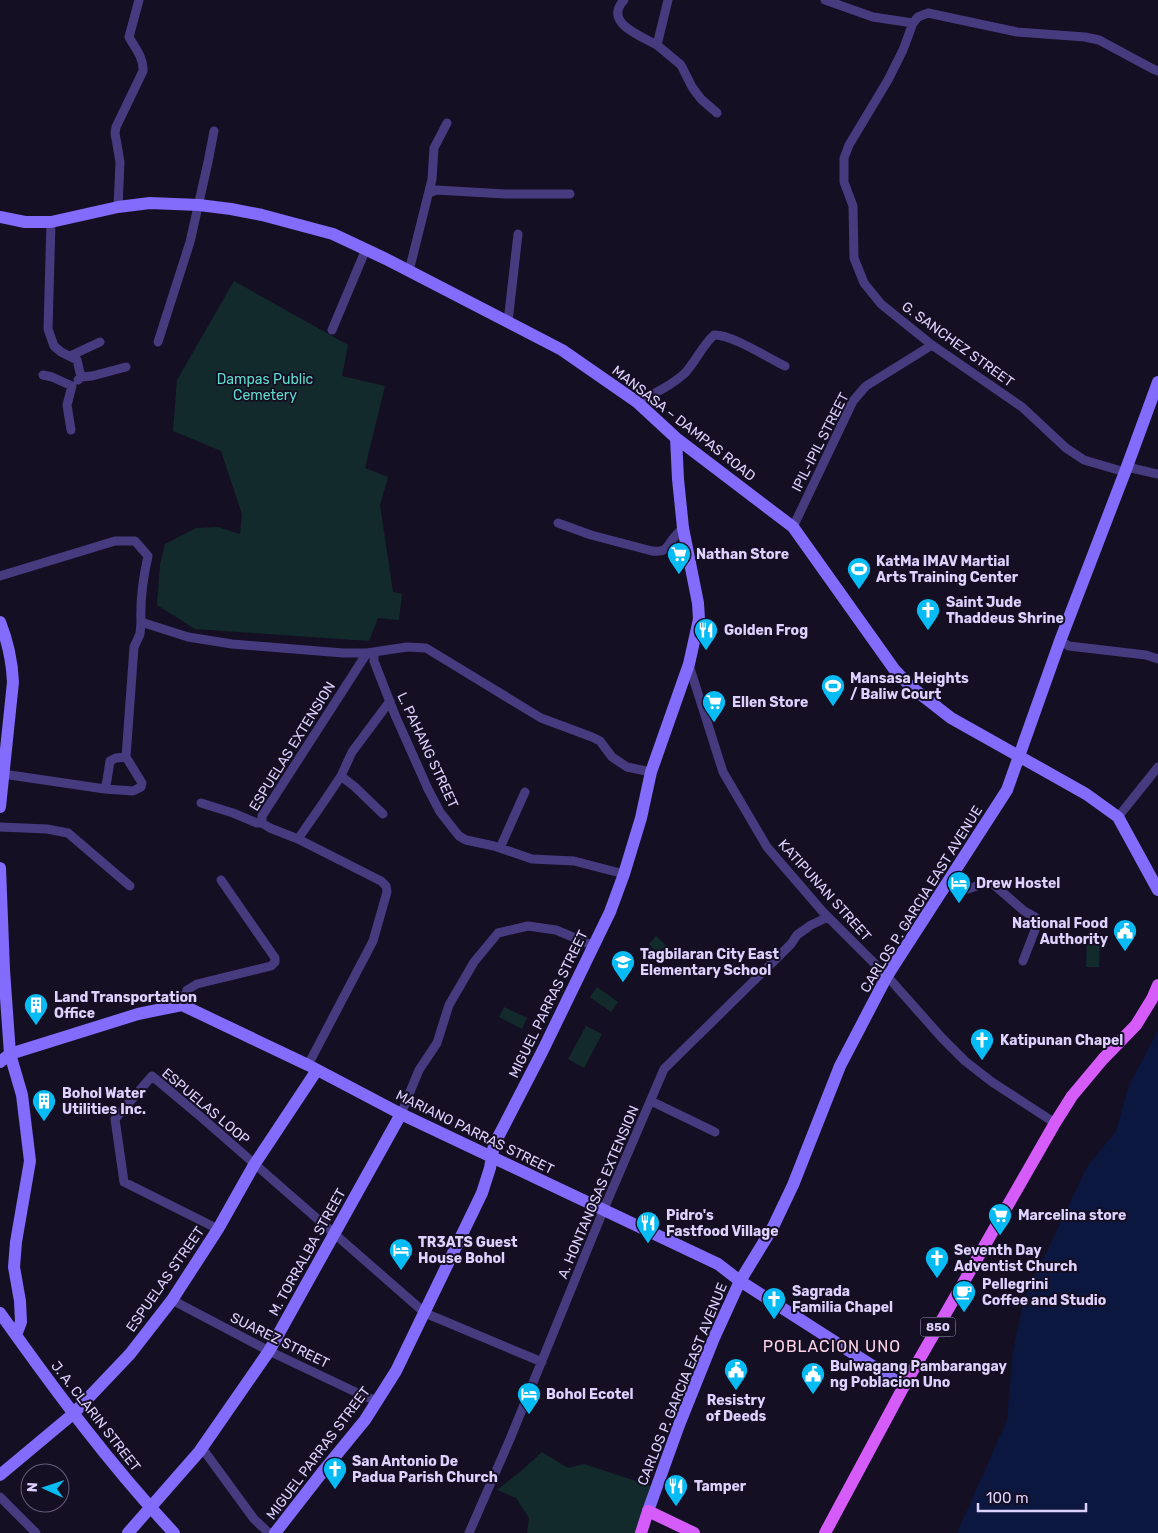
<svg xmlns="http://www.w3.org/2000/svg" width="1158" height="1533" font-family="Rubik,sans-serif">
<rect width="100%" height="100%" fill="#150f23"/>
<path fill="#122a2c" d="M234 281 348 345 342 376 385 386 365 468 388 477 380 505 393 592 402 594 399 620 378 618 369 641 195 629 157 605 160 564 165 544 196 528 218 527 240 534 242 514 221 451 173 431 177 380Z
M656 936 674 953 667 962 649 944Z
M1087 940H1100L1099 967H1086Z
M597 987 618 1002 611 1012 590 997Z
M504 1007 527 1018 522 1029 499 1017Z
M586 1026 602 1034 584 1068 568 1059Z
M542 1452 568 1468 584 1464 651 1486 635 1533H527L529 1518 516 1498 497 1490 521 1471Z"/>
<path fill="#0b173f" d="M1158 1031V1533H957L1007 1420 1013 1351 1024 1299 1087 1167 1116 1131 1129 1085Z"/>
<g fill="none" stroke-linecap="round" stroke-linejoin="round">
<path stroke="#473b80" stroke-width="9" d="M624 0C603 23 641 36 657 45L668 0
M825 0 873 17 913 23
M657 45 681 65 692 87 701 99 717 113
M429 193 436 190 505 194H570
M118 207 120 162 115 133 116 127 143 71C144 58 135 48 129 37L139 0
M51 222 48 329 54 346 61 352 77 360 81 377
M409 271 432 179 434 148 447 123
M508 322 518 234
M332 330 366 249
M158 342 190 242 208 162 214 131
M70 356 100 342
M43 375 52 377 72 386 67 405 71 430
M78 380 81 377 92 376 126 367
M637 402C653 394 671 386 685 373 696 361 702 346 714 335 731 334 768 358 785 366
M1127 467 1158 474
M1125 472 1084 460 1066 448 1022 407 932 345 881 304 864 283 854 258 853 206 844 182V158L849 145 888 80 903 50 913 23 918 17 928 13 1017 32 1085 37 1099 40 1153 69 1158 71
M558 523 591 535 652 551C665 552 665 550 672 540 675 536 679 532 683 528
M793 527 853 401 866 386 932 345
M0 576 115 541H135L148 556C143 578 140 600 141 622L188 637 232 644 343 653H367L407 647 426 648 541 718 592 737 600 741 612 757 627 767 651 772
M1060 641 1069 646 1146 655 1158 659
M374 652V661L395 715 428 789 440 812 459 836 466 840 494 846 532 859 574 861 624 874
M689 665 723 772 767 847 823 912 887 976 942 1038 965 1061 992 1082 1055 1123
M3 774 105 789 107 780 110 761 116 758 126 757 134 647 140 634 141 622
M341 776 352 752 390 701
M105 789 133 791 141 787 142 783 126 757
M201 803 233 813 257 823H262
M1118 817 1158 767
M0 827 47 829 68 833 130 886
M298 839 325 800 341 776 355 787 383 814
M500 848 525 792
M949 881 968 889 985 883H992L1024 911 1035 917V930L1023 961
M182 1005 187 990 197 984 271 966 275 962V958L221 880
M308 1065 373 941 387 892 386 886 381 881 298 839 270 828 262 823V816L367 653
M651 1101 715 1132
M401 1114 419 1070 437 1043 449 1005 474 962 498 933 528 926 556 930 594 946
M218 1229 124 1182 115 1119 152 1076 201 1117 425 1313 542 1362
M172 1300 269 1351 366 1397 378 1401
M202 1448 254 1519 269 1533
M0 1497 36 1533
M469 1533 510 1439 603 1211 664 1069 775 960 791 944 797 935 811 925 828 917"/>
<path stroke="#836bfb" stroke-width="12" d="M0 217 25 222H51L118 207 150 203 199 205 231 209 262 215 333 234 386 259 562 350 637 402 676 438 793 527 894 669 910 686 951 718 1086 794 1118 817 1158 890
M0 622C8 642 12 661 13 682L0 807
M0 868 4 970 10 1054 22 1095 30 1161 16 1242 14 1267 20 1301 21 1322 16 1335
M0 1062 10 1054 138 1014 182 1005 308 1065 401 1114 718 1264 740 1281 904 1386
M0 1313C54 1389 110 1465 174 1533
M0 1475 73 1414 130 1354 172 1300 218 1229 254 1165 317 1070
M648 1511 679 1425 714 1338 740 1281 773 1227 793 1185 840 1066 887 976 1007 790 1060 641 1125 472 1158 382
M128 1533 199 1452 269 1351 401 1114
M275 1533 324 1470 365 1420 396 1371 482 1193 490 1168 494 1145 543 1050 610 912 624 874 641 818 651 772 689 664 699 619 698 603 683 528 678 479 676 438"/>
<path stroke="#d65cfa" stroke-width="12" d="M641 1533 648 1511 694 1533
M825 1533 904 1386 1055 1123 1072 1096 1103 1059 1136 1025 1152 999 1158 985"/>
</g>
<defs>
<g id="supermarket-pin" transform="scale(1.25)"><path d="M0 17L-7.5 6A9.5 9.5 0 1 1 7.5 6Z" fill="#07bbf4" stroke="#150f23"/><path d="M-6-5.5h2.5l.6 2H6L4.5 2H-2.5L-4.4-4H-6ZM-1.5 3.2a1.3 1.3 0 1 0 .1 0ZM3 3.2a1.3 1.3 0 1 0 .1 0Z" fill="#fff"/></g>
<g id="stadium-pin" transform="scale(1.25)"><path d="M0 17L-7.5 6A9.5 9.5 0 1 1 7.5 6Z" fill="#07bbf4" stroke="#150f23"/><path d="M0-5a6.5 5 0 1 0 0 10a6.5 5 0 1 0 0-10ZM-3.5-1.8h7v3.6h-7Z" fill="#fff"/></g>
<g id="church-pin" transform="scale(1.25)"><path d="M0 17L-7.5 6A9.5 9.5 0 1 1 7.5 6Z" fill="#07bbf4" stroke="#150f23"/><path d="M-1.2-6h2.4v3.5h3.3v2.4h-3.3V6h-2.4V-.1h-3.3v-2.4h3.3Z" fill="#fff"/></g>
<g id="restaurant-pin" transform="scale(1.25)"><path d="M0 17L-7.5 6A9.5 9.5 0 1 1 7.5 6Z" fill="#07bbf4" stroke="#150f23"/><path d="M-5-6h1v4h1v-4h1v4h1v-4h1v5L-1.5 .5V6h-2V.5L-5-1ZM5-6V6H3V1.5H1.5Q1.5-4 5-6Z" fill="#fff"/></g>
<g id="hotel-pin" transform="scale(1.25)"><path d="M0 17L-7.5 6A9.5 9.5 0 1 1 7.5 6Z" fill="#07bbf4" stroke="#150f23"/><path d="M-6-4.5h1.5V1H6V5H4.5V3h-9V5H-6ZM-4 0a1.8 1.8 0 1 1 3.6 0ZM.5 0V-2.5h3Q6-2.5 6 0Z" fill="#fff"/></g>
<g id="civic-pin" transform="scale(1.25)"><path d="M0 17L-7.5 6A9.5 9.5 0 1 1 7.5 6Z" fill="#07bbf4" stroke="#150f23"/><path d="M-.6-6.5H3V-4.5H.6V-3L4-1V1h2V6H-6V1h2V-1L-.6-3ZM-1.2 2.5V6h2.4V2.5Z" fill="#fff"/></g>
<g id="school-pin" transform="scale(1.25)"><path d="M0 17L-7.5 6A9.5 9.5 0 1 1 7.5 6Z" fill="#07bbf4" stroke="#150f23"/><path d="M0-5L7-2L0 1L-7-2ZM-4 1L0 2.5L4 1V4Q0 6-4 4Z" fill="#fff"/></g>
<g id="building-pin" transform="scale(1.25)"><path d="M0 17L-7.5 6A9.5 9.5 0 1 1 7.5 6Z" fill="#07bbf4" stroke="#150f23"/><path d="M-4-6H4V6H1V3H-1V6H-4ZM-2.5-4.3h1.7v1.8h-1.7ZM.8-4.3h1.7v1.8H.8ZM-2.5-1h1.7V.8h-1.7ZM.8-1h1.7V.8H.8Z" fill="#fff"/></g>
<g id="cafe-pin" transform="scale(1.25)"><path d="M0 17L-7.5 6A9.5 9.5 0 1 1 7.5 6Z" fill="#07bbf4" stroke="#150f23"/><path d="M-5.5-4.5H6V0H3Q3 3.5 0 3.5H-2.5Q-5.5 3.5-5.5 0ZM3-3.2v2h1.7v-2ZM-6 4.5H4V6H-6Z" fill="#fff"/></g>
</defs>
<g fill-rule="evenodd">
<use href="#supermarket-pin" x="679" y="554"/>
<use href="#stadium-pin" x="859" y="569"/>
<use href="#church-pin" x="928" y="610"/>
<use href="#restaurant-pin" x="706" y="630"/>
<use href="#stadium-pin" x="833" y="686"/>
<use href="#supermarket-pin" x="714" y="702"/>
<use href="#hotel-pin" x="959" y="883"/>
<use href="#civic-pin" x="1125" y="931"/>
<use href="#school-pin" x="623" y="962"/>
<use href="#building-pin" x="36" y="1005"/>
<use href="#church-pin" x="982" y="1040"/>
<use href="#building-pin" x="44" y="1101"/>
<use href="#supermarket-pin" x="1000" y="1215"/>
<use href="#restaurant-pin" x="648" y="1223"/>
<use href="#hotel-pin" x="401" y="1250"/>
<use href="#church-pin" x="937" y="1258"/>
<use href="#cafe-pin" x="964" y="1292"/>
<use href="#church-pin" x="774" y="1299"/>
<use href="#civic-pin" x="736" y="1370"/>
<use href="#civic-pin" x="813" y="1374"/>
<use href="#hotel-pin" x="529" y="1394"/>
<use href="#church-pin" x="335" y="1469"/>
<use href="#restaurant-pin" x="676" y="1486"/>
</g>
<g text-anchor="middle" stroke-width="4" stroke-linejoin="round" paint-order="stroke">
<rect fill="#150f23" stroke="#a197bc" stroke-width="1" x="920.5" y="1317.5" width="35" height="19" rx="4"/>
<g font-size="12" font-weight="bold" fill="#ddd1fe">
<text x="938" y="1331">850</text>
</g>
<g font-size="14" fill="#ddd1fe" stroke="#150f23">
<text transform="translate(958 344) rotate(36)" y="5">G. SANCHEZ STREET</text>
<text transform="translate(684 423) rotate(38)" y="5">MANSASA – DAMPAS ROAD</text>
<text transform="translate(820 442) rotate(-63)" y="5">IPIL-IPIL STREET</text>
<text transform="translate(292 746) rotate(-58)" y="5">ESPUELAS EXTENSION</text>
<text transform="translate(428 750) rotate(65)" y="5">L. PAHANG STREET</text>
<text transform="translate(825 890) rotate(48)" y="5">KATIPUNAN STREET</text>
<text transform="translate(921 899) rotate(-58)" y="5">CARLOS P. GARCIA EAST AVENUE</text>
<text transform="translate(548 1004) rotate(-64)" y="5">MIGUEL PARRAS STREET</text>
<text transform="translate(206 1106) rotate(40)" y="5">ESPUELAS LOOP</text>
<text transform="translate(475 1132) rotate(26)" y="5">MARIANO PARRAS STREET</text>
<text transform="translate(598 1192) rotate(-67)" y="5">A. HONTANOSAS EXTENSION</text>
<text transform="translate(307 1252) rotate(-61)" y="5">M. TORRALBA STREET</text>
<text transform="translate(165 1279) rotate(-55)" y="5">ESPUELAS STREET</text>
<text transform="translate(280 1340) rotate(26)" y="5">SUAREZ STREET</text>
<text transform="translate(682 1384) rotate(-68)" y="5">CARLOS P. GARCIA EAST AVENUE</text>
<text transform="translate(96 1416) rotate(52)" y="5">J. A. CLARIN STREET</text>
<text transform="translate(318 1453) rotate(-53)" y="5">MIGUEL PARRAS STREET</text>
</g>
<g font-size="14" fill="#5fdcce" stroke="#150f23">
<text x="265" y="384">Dampas Public<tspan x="265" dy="16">Cemetery</tspan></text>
</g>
<g font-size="14" font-weight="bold" fill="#ddd1fe" stroke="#150f23" text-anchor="start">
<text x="696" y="559">Nathan Store</text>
<text x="876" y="566">KatMa IMAV Martial<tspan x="876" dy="16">Arts Training Center</tspan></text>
<text x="946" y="607">Saint Jude<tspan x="946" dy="16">Thaddeus Shrine</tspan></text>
<text x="724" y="635">Golden Frog</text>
<text x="850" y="683">Mansasa Heights<tspan x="850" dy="16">/ Baliw Court</tspan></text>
<text x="732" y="707">Ellen Store</text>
<text x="976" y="888">Drew Hostel</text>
<text x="1108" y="928" text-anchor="end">National Food<tspan x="1108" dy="16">Authority</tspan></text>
<text x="640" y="959">Tagbilaran City East<tspan x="640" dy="16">Elementary School</tspan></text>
<text x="54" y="1002">Land Transportation<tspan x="54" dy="16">Office</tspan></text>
<text x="1000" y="1045">Katipunan Chapel</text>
<text x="62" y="1098">Bohol Water<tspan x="62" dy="16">Utilities Inc.</tspan></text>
<text x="666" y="1220">Pidro's<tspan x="666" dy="16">Fastfood Village</tspan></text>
<text x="1018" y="1220">Marcelina store</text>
<text x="418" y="1247">TR3ATS Guest<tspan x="418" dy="16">House Bohol</tspan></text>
<text x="954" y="1255">Seventh Day<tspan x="954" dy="16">Adventist Church</tspan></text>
<text x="982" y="1289">Pellegrini<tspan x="982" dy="16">Coffee and Studio</tspan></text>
<text x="792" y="1296">Sagrada<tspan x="792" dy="16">Familia Chapel</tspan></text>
<text x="830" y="1371">Bulwagang Pambarangay<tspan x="830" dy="16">ng Poblacion Uno</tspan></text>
<text x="546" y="1399">Bohol Ecotel</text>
<text x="736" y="1405" text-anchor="middle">Resistry<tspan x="736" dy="16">of Deeds</tspan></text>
<text x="352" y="1466">San Antonio De<tspan x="352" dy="16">Padua Parish Church</tspan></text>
<text x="694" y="1491">Tamper</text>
</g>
<g font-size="16" letter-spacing="1" fill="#fed3e8" stroke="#150f23">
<text x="832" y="1352">POBLACION UNO</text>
</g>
</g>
<g transform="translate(45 1488) rotate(273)"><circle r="24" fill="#150f23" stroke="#655d7b"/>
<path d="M0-4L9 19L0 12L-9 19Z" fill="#07bbf4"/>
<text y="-8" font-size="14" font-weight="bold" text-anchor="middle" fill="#ddd1fe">N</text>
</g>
<path d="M978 1503v8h108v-8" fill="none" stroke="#ddd1fe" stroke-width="2.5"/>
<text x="986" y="1503" font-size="15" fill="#ddd1fe" stroke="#150f23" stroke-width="4" paint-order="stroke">100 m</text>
</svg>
